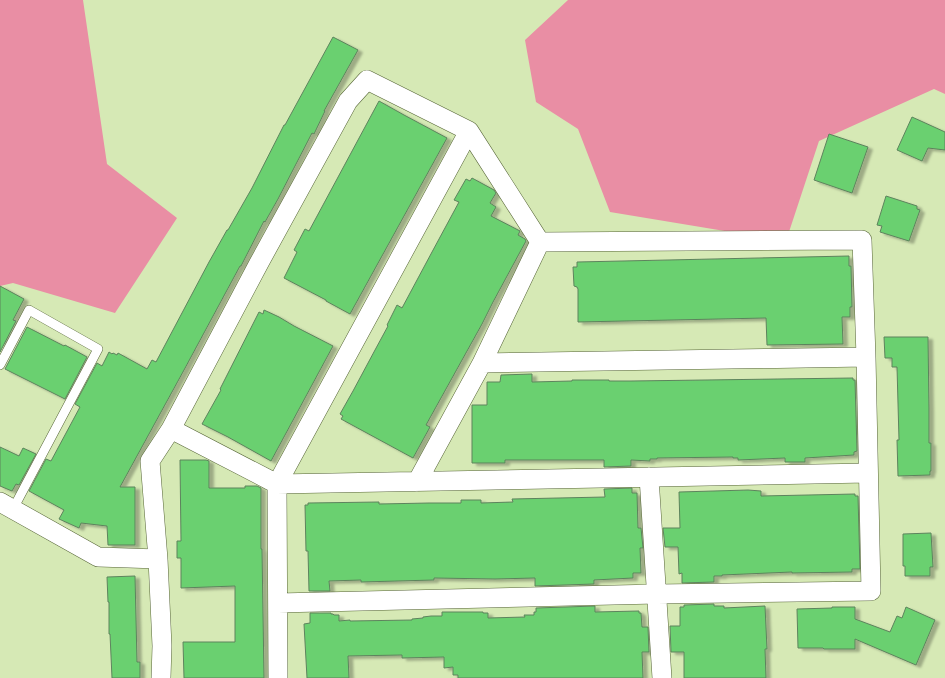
<svg xmlns="http://www.w3.org/2000/svg" width="945" height="678" font-family="Signika,sans-serif">
<defs>
<filter id="shadow"><feDropShadow dx="4.5" dy="2.5" stdDeviation="1" flood-color="#0004"/></filter>
</defs>
<rect width="100%" height="100%" fill="#d6e9b5"/>
<path fill="#e98ea4" d="M0 0H83L107 164 177 218 115 313 13 283 0 286Z
M568 0H945V94L934 89 819 141 786 241 610 212 578 129 536 102 525 40Z"/>
<path fill="#6bd06f" stroke="#5d835d" filter="url(#shadow)" d="M333 37 358 50 324 111H325L314 134 312 133 278 199 265 222 264 221 241 266H240L184 370 120 487H135V545H108L107 526 81 523 79 528 59 519 64 510 29 491 46 459 51 461 80 407 75 404 97 363 102 366 109 352 112 354 113 353 117 355 118 353 147 369 152 360 156 362 209 262 227 230H228L252 188 284 125H285Z
M379 101 404 115 447 138 350 314 326 301V300L284 278 297 252 294 250 305 229 309 231Z
M912 117 945 132V150L928 148 922 161 897 150Z
M829 134 868 147 852 193 814 180Z
M472 178 494 190 496 193 490 203 496 207 491 216 520 231 518 235 525 239 526 241 493 302 482 324 426 425 430 427 413 458 341 419 343 416 340 414 353 391 375 350 388 326 387 325 397 305 402 308 432 252 459 202 454 200 466 179 470 181Z
M886 196 917 206V209L920 210 909 241 880 232 882 226 877 225Z
M849 256V266H851L852 307H850V317H842L843 344 767 345 766 318 578 322V289L577 287 574 286 573 267H577V262Z
M0 286 24 299 13 320 16 321 0 352Z
M264 310 279 317 294 326 333 346 271 461 228 437 202 424 221 390 220 389 259 312 263 314Z
M27 327 64 346 65 345 87 357 65 399 5 369Z
M884 337H928L929 409V443H931V471H930V475L898 476 897 440H899L897 367H892V358H885Z
M532 374V382L572 381V380H609V381H631L853 378V380H855L857 451 854 452V455L805 458V462H785V458L738 460V458H733V457L657 458V459H650V461L631 460V466L604 467V460H505V463H472V405H487V382H500L501 375Z
M0 447 19 456 23 448 36 454 19 485 16 484 12 491 0 486Z
M180 460H206L209 461V488H245V486H257L261 488V549H262L264 678H184L183 642H235V586L181 588V558H177V541H181Z
M632 488V493H637L638 528H641L643 548H640L641 573H633V578L594 580V584L535 586V578L495 579 434 578V580L361 582V580L329 581 330 591H309L308 551H306L305 505H308V503L379 502V504L429 503H461V500H481V503L513 502 512 499 605 497 604 489Z
M748 490 761 491V496L855 494V496H858L860 569H852V572L792 573V572L722 575V576H714V582L682 583V573L679 574 678 547H665L663 528H680L679 492Z
M931 533 933 567H930V576H905V566H903V534Z
M135 576 137 662H140V678H112L110 634H109V602H108L107 577Z
M714 604V606H724V608L765 606 767 649H765L766 678H684V652H671L670 626H680V607H684V605Z
M595 606V612L639 611V613H641L642 627H648L649 652H642L643 678H458V675H453V667L444 668V657L402 658V655L348 656 349 678H307L304 624 310 623V613H331V614H333L334 615H339V621L350 620V621L412 620V619L423 618V617L431 616H442V612H483V613H488V618L525 617 524 615H534V612H536V608Z
M832 607H855V619L890 632 897 616 902 618 906 607 935 620 916 665 855 639V649H824L823 648H798L797 609 832 608Z"/>
<g fill="none" stroke-linecap="round" stroke-linejoin="round">
<g stroke="#566537" stroke-width="10">
<path id="lane" d="M0 365 29 310 98 349 13 509"/>
</g>
<g stroke="#566537" stroke-width="20">
<path id="street" d="M482 363 540 242
M171 429 277 484 868 473
M649 477 662 678
M417 482 482 363 866 357
M0 502 98 557 158 559
M161 678 162 646 158 559 150 461 171 429 259 263 348 101 367 80 469 131 540 242 862 240 866 357 871 591 657 594 278 603
M278 678 277 484 469 131"/>
</g>
<use href="#lane" stroke="#fff" stroke-width="9"/>
<use href="#street" stroke="#fff" stroke-width="19"/>
</g>
</svg>
